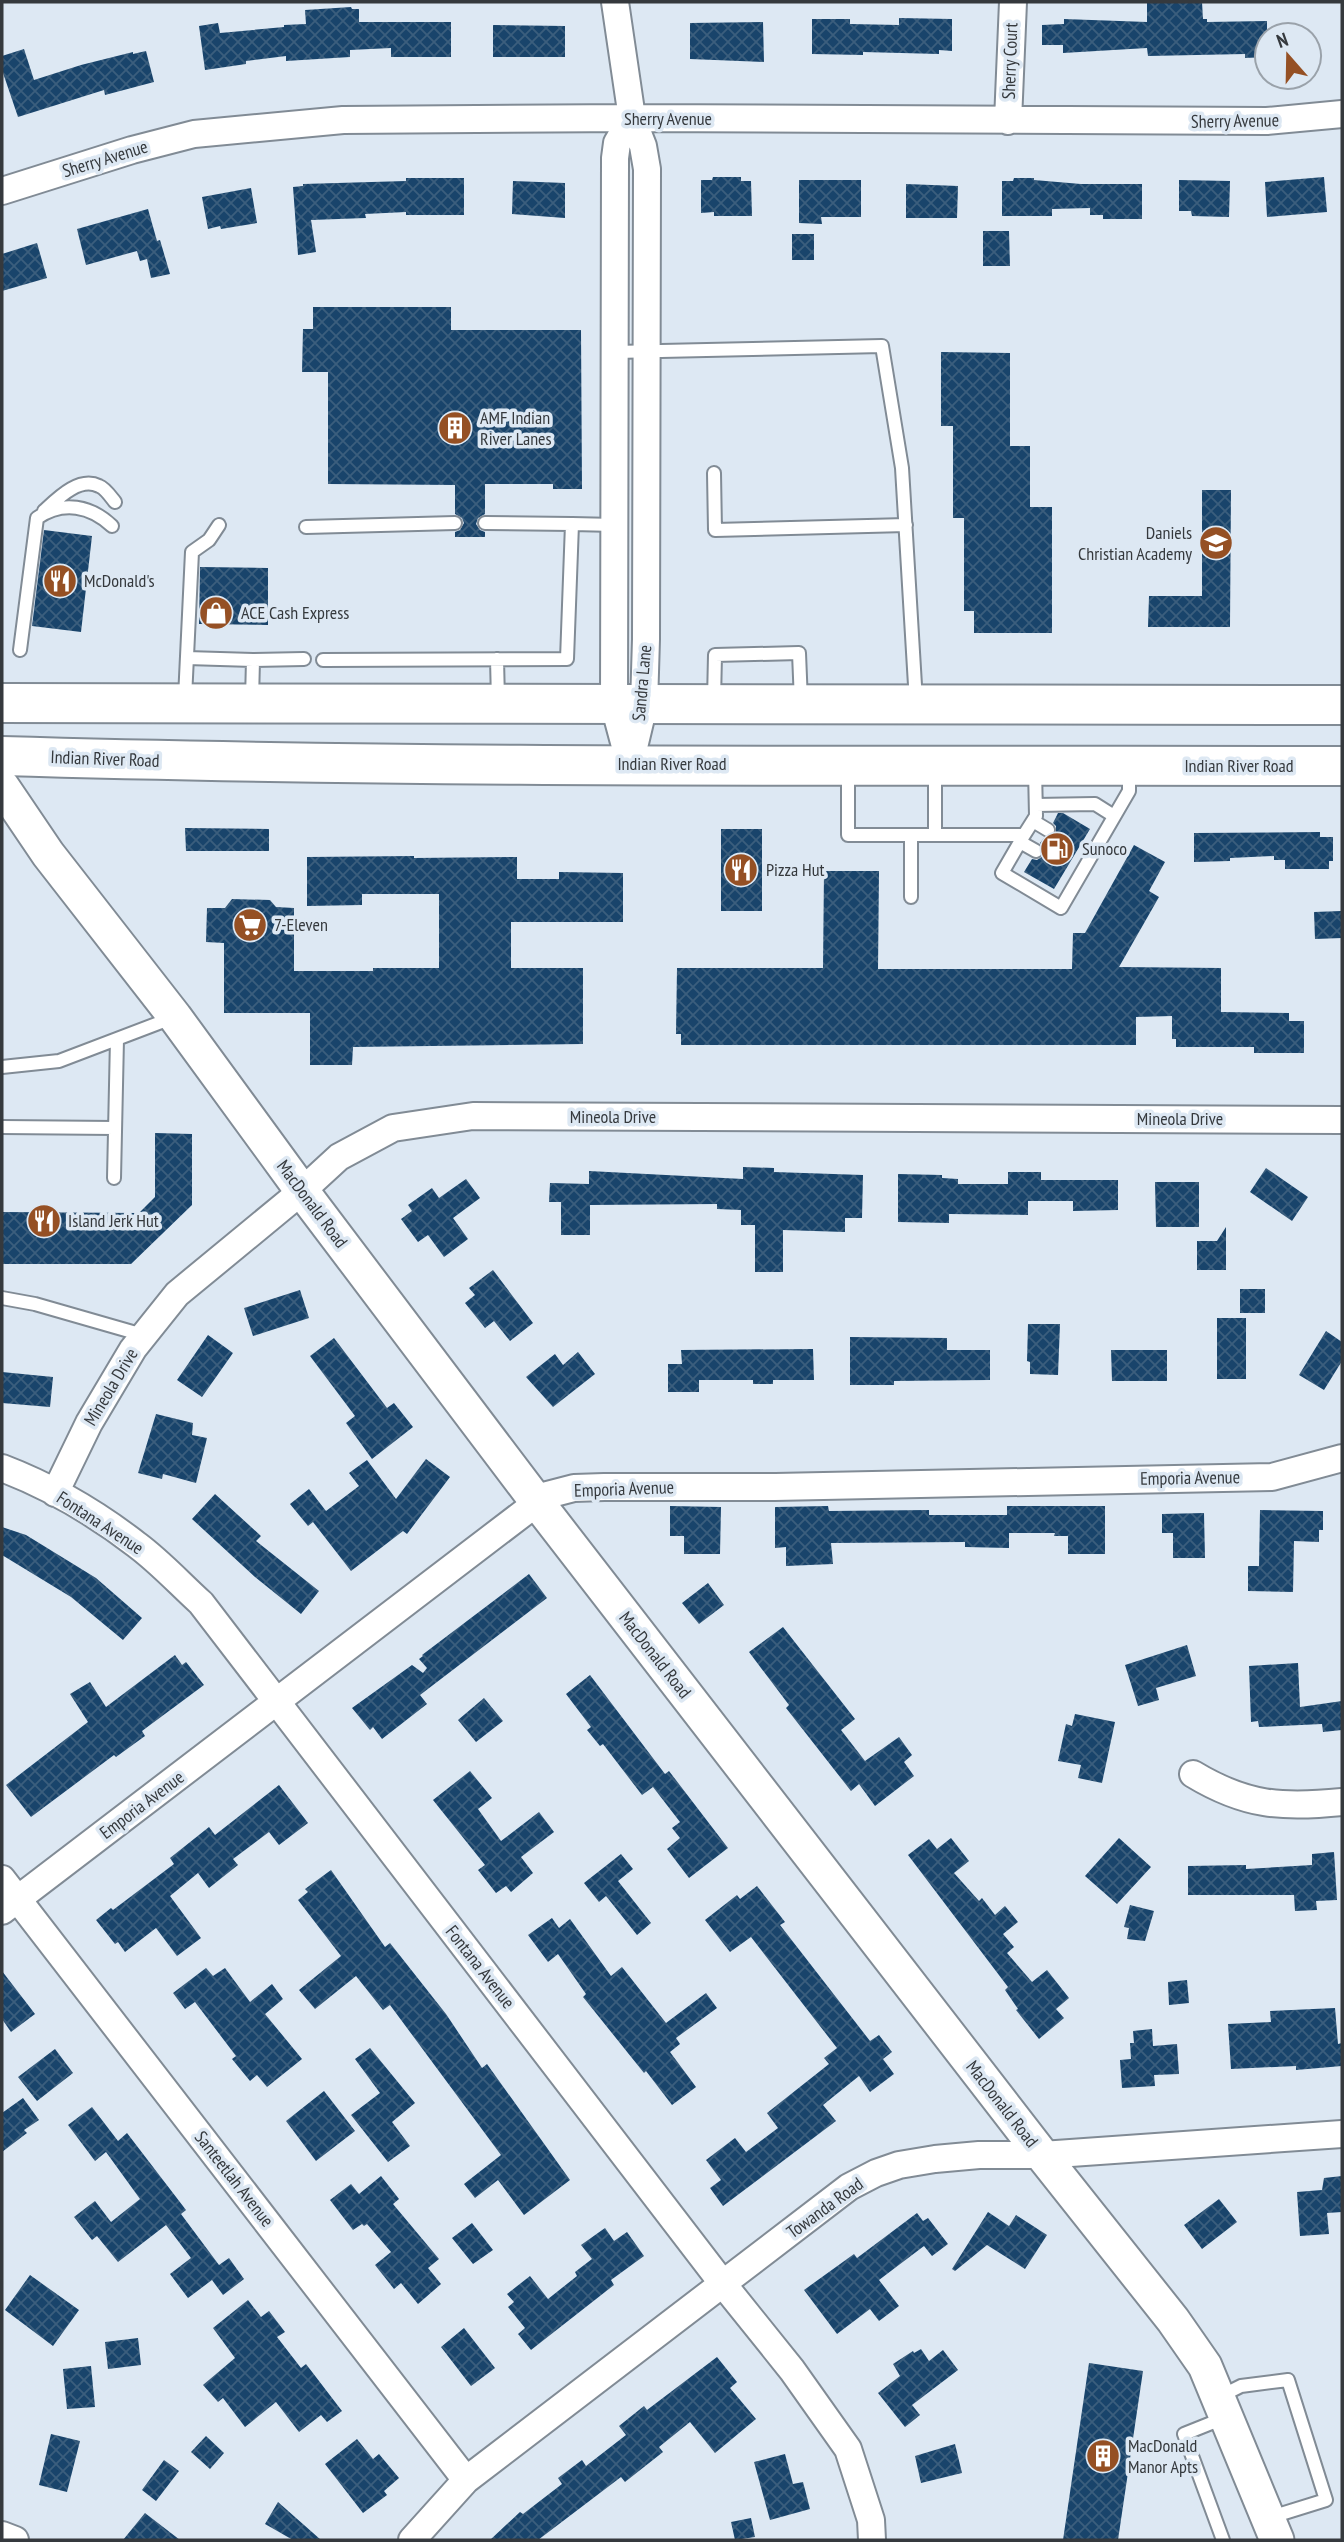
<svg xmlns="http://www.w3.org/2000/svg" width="1344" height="2542" font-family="'PT Sans Narrow',sans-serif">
<defs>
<pattern id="building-cross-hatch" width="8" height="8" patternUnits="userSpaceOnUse" patternTransform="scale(1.75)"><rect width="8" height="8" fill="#19446b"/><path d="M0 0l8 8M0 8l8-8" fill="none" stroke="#3b5e7d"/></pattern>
</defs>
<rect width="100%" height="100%" fill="#dde8f3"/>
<path fill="url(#building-cross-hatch)" d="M1147 2H1202L1203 19H1207V22L1267 21V57L1245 58V54L1148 56 1147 48 1063 53V45H1042V25L1064 24V19L1147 22Z
M351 7 352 9H359V22H451V57H391V48L350 50V57L286 61V56L246 61V64L205 70 199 26 218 23 220 33 284 27V25L306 24 305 10Z
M899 18 952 19V51L939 50V54L863 52V55L812 54V19H850V24L899 25Z
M763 22 764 62 690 59V23Z
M493 25 565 26V57H493Z
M24 49 34 80 81 65 133 52V54L146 51 154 82 105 95 104 90 18 117 2 70V56Z
M713 177H741V181H751L752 216H714V212L701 213V180H712Z
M1324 177 1327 212 1267 217 1265 182Z
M406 178H464V215H406V212L365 214 366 218 311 220 316 252 298 255 293 187 303 186V184L406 181Z
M1014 178H1034V180L1081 184H1142V219H1103V215H1090V208L1052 209V216H1002V181H1013Z
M799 180H861V217H821L822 224 799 223Z
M1179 180 1230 181 1229 217 1192 216 1191 211H1179Z
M513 181 565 183V218L512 214Z
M906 184 958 186 957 218H906Z
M251 188 257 223 221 229 220 226 208 229 202 197Z
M148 209 157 241 160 240 170 274 151 278 147 259 140 261 137 251 86 265 77 229Z
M983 231H1009L1010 266H983Z
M792 234H814V260H792Z
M37 243 47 278 2 291V254Z
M313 307H451V330H581L582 489H553V484H485V514L478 518 476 524 480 530 485 532V537H455V532L460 530 464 523 462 518 455 514V485L328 484V372H302L303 329H313Z
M941 352 1010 353V446H1030V507H1052V633H974V611H964V518H953V426H941Z
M1202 490H1231L1230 627H1148L1149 596H1202Z
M44 530 92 536 81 632 32 626Z
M200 567 268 568V625L199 624Z
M1058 813H1063L1090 829 1054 889 1024 872 1032 859 1037 860 1043 856 1045 850 1040 843 1044 838H1052L1056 834V826L1053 823Z
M185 828 269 829V851H186Z
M721 829H762V911H721Z
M1320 832V837H1333V861H1329V869H1285V860H1274V856L1230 858V861L1194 862V833Z
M1134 845 1165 862 1149 891 1159 897 1119 967 1221 968V1012L1289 1013V1021H1304V1053H1254V1047H1176V1039H1172V1016L1136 1017V1045H681V1034H676L677 968H823L824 871H879L878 969H1072L1073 933H1085Z
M414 856V858L517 857V879H559V872L623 873V922H511V968H583V1044L353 1047 352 1065H310V1013H224V943L206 942 207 908H225L232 899 270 900 276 907 294 908V971H373V968H439V894H362V905L307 906V857Z
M1341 911 1342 938 1315 939 1314 912Z
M155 1133 192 1134V1205L131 1264H2V1212L139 1213 155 1197Z
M743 1167 774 1168V1172L863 1175 862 1218H845V1232L783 1230V1272H755V1225H741V1210L717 1209V1204L590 1205V1235H561V1202H549L550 1183 589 1184V1171L743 1179Z
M1266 1168 1308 1197 1292 1221 1250 1192Z
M1008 1172H1041V1180H1118V1210L1073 1211V1201H1028V1215L949 1214V1223L898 1222V1174L942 1175V1178L958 1179V1184H1008Z
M466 1179 480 1198 453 1218 468 1239 444 1257 428 1235 418 1242 401 1219 412 1211 408 1205 432 1188 439 1198Z
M1155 1182H1199V1227H1156Z
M1226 1227V1270H1197V1241H1217Z
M493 1270 533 1323 510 1341 494 1321 485 1328 465 1303 475 1295 469 1288Z
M1240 1289H1265V1313H1240Z
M300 1290 309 1318 253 1336 244 1308Z
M1217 1318H1246V1379H1217Z
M1028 1324H1060L1058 1375 1030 1374V1362L1027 1361Z
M1326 1331 1342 1342V1361L1324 1390 1299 1375Z
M208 1335 233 1353 202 1397 177 1380Z
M850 1337 947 1338V1350H990V1380L894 1381V1385H850Z
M334 1338 387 1408 394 1403 413 1427 372 1459 346 1423 355 1416 310 1356Z
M813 1349 814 1380H773V1384H753V1380H699V1392H668V1364H682L681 1350Z
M1111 1350H1167V1381H1112Z
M578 1352 595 1374 553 1407 526 1377 555 1354 563 1365Z
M2 1372 53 1377 50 1407 2 1403Z
M156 1414 193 1423 192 1435 207 1438 196 1483 163 1474 162 1479 138 1473Z
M426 1459 450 1477 407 1534 403 1531 351 1571 313 1522 308 1526 290 1504 309 1489 326 1511 359 1486 349 1473 367 1460 396 1499Z
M215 1494 261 1536 256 1541 319 1591 301 1614 255 1577 192 1519Z
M670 1506 721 1507 720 1554H684V1536H670Z
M828 1506 829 1511 929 1510V1515H1007V1506H1105V1554H1068V1536H1054L1055 1533H1009V1548L965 1547V1542L831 1543 833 1564 786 1566V1547L775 1548V1507Z
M1260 1510 1323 1511V1530H1319V1542L1294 1541 1293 1592 1248 1591V1566H1259Z
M1204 1513 1205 1558H1173V1533H1162V1514Z
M2 1527 26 1535 96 1578 142 1618 123 1640 71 1597 2 1555Z
M529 1574 547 1598 420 1695 427 1704 382 1739 373 1727 370 1730 352 1708 412 1665 423 1673 427 1668 419 1659 423 1656 422 1655Z
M708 1583 724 1605 699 1624 682 1603Z
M783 1627 855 1719 841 1730 865 1761 899 1737 912 1755 904 1762 914 1776 875 1806 859 1784 851 1791 786 1708 789 1705 749 1652Z
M1187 1645 1196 1676 1156 1688 1159 1700 1138 1706 1125 1665Z
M175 1655 182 1665 186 1662 204 1685 142 1731 145 1736 116 1757 114 1755 31 1817 6 1785 88 1722 70 1694 90 1682 106 1707Z
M1298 1663 1300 1707 1342 1701V1730L1323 1732 1322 1724 1259 1727 1258 1721 1251 1722 1249 1666Z
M590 1675 665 1774 669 1771 728 1848 689 1878 667 1849 680 1838 672 1828 680 1822 653 1787 642 1795 603 1744 600 1746 587 1730 591 1727 566 1694Z
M484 1698 503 1721 476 1742 458 1720Z
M1075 1714 1115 1722 1102 1783 1078 1778 1081 1765 1058 1761 1066 1724 1072 1726Z
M470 1771 492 1798 478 1809 501 1841 539 1812 554 1832 521 1857 533 1873 511 1892 506 1886 496 1893 478 1870 485 1865 433 1800Z
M279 1785 308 1823 279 1845 269 1832 233 1859 238 1865 209 1888 198 1873 170 1896 201 1938 177 1956 156 1928 125 1952 118 1942 115 1944 96 1920 111 1908 113 1910 174 1864 170 1858 209 1827 215 1835Z
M951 1838 969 1861 954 1873 979 1901 982 1898 995 1915 1005 1906 1018 1922 1003 1934 1014 1947 1007 1953 1032 1982 1047 1970 1069 1998 1056 2009 1064 2018 1039 2039 1016 2010 1018 2009 1005 1990 1008 1987 908 1855 929 1839 937 1849Z
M1119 1838 1151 1867 1117 1904 1085 1876Z
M1334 1852 1337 1900 1316 1901 1317 1910 1295 1911 1294 1895H1188V1866L1246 1865V1869L1312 1865V1854Z
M621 1854 633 1869 618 1881 651 1923 637 1935 606 1896 599 1902 584 1883Z
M331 1870 385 1947 390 1943 446 2014 482 2068 487 2064 570 2180 524 2215 498 2180 475 2198 464 2184 501 2155 390 2005 383 2010 356 1976 315 2009 299 1990 341 1956 298 1900 308 1892 305 1889Z
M757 1886 785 1922 780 1925 870 2041 879 2035 892 2052 883 2059 894 2074 870 2092 859 2076 823 2105 836 2121 723 2206 710 2188 721 2180 706 2160 735 2138 746 2152 778 2128 767 2113 829 2064 824 2058 837 2048 751 1937 730 1952 705 1920 737 1895 740 1899Z
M1130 1905 1154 1911 1145 1941 1127 1939 1129 1928 1124 1927Z
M552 1918 559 1928 570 1919 611 1976 622 1967 666 2023 706 1993 717 2008 676 2038 680 2044 670 2052 696 2087 672 2105 646 2071 644 2073 583 1997 586 1994 558 1954 548 1962 528 1935Z
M206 1968 213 1976 225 1968 250 2002 272 1984 283 1999 265 2014 302 2059 267 2087 257 2075 250 2081 232 2059 236 2056 195 2002 185 2009 173 1993Z
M2 1971 35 2014 11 2032 2 2019Z
M1187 1980 1189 2003 1169 2005 1168 1982Z
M1335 2008 1338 2044 1342 2043V2066L1296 2070V2066L1231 2069 1228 2024 1271 2022 1270 2011Z
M1152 2029 1153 2046 1177 2044 1179 2074 1154 2075 1155 2086 1122 2088 1120 2060 1131 2059 1130 2043H1134L1133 2031Z
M370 2048 415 2103 392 2122 410 2146 388 2162 351 2115 380 2093 355 2059Z
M55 2049 73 2073 37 2101 18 2077Z
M324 2091 355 2131 316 2161 286 2121Z
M23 2098 39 2120 24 2130 27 2133 2 2152V2113Z
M92 2107 118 2141 127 2133 186 2210 181 2214 219 2265 229 2258 244 2279 223 2295 212 2280 188 2298 170 2274 191 2258 166 2225 118 2262 97 2236 92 2240 74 2217 95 2201 111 2222 140 2199 106 2152 95 2161 68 2125Z
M381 2176 399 2199 393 2204 439 2259 428 2268 441 2284 418 2304 401 2283 394 2289 375 2265 391 2252 367 2224 364 2226 362 2224 353 2230 330 2200 351 2184 359 2194Z
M1342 2176V2212L1327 2213 1329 2234 1300 2236 1297 2192 1322 2190 1324 2178Z
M1219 2199 1237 2222 1202 2249 1184 2225Z
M988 2212 1009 2226 1016 2215 1047 2235 1025 2269 987 2245 955 2271 952 2269Z
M917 2213 923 2221 928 2218 948 2244 932 2256 924 2246 879 2280 899 2306 879 2321 870 2309 837 2334 804 2290 854 2254 857 2258Z
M472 2223 493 2250 473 2264 452 2238Z
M605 2228 614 2241 627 2232 644 2256 611 2280 614 2285 531 2350 518 2334 525 2328 508 2307 514 2302 507 2294 530 2276 548 2299 577 2276 575 2272 592 2259 581 2245Z
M30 2275 79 2310 53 2346 5 2310Z
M248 2300 261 2317 269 2311 285 2332 277 2337 301 2368 306 2364 342 2411 327 2422 321 2415 299 2432 276 2402 245 2427 223 2398 218 2402 203 2385 235 2358 213 2328Z
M464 2328 495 2368 471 2386 441 2347Z
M138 2338 141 2365 108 2369 105 2342Z
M921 2349 929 2361 943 2350 958 2370 912 2405 920 2415 905 2427 878 2393 900 2376 893 2364 913 2351 914 2353Z
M717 2357 737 2382 730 2388 756 2419 715 2453 690 2422 659 2447 663 2452 625 2482 621 2477 538 2540H490L520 2512 523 2514 562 2484 558 2478 582 2460 586 2466 626 2435 619 2426 644 2406 647 2410Z
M1089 2363 1143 2371 1118 2540H1063Z
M91 2366 95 2407 67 2409 63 2369Z
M51 2434 80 2441 67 2492 39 2485Z
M206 2436 224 2453 210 2469 191 2452Z
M357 2439 373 2459 379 2454 399 2478 384 2491 387 2495 363 2513 325 2464Z
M955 2444 962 2473 921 2483 915 2456Z
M785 2454 793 2484 803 2482 810 2509 770 2520 754 2462Z
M164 2460 179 2471 156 2501 142 2490Z
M278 2502 321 2540H293L265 2524Z
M145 2513 180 2540H123Z
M751 2518 755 2537 735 2540 731 2522Z"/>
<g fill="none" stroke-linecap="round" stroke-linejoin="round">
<g stroke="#818b95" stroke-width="16">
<path id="service" d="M615 352 882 346 902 468 916 702
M714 473 715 530 906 525
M44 511C57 499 79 476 99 486 105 488 111 497 115 502
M485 523 572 524
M306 527 455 523
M20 650 37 518C63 500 91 506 112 526
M187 658 253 660
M497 659 498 701
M323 660 567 659 572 524 615 525
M185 698 192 552 209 540 219 525
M252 700 253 660 304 659
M714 700 715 655 799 653 801 702
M848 769V835H1024L1036 816 1035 769
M1036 805 1095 804 1114 816
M1033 821 1048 830
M935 835V769
M1024 835 1002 873 1061 908 1129 791V769
M1020 842 1036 851
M911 897V835
M2 1067 59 1061 172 1018
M2 1127 115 1128
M114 1178 117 1039
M2 1298 35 1304 143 1335
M1219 2397 1241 2386 1288 2380 1326 2500 1268 2518
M1223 2540 1184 2434 1224 2418"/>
</g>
<g stroke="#818b95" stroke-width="30">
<path id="minor" d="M615 2 632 118 643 146 647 169 646 639 644 705 630 764
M1008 121 1013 2
M2 191 132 150 194 134 343 120 632 118 1267 121 1342 114
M629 761 614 705 615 158 617 143 632 118
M2 1468C49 1486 97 1514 137 1545 160 1562 180 1584 201 1603L723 2284 792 2370 848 2449 871 2520 872 2540
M55 1493 89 1423 133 1349 177 1294 302 1191 339 1157 393 1128 473 1116 1342 1120
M1193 1774C1246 1806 1282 1808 1342 1802
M2 1879 466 2480
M2 1911 547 1495 574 1488 604 1487H775L1272 1477 1342 1458
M2 2535 15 2540
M412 2540 466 2480 849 2187 876 2173 899 2165 935 2159 979 2155H1042L1342 2134"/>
</g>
<g stroke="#818b95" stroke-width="37">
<path id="tertiary" d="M2 786 48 854 175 1017 302 1191 537 1502 1042 2155 1173 2320 1205 2366 1277 2540"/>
</g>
<g stroke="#818b95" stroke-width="42">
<path id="primary" d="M2 703 1342 705
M2 756C448 769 896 765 1342 766"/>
</g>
<use href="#service" stroke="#fff" stroke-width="12"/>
<use href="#minor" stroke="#fff" stroke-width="26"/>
<use href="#tertiary" stroke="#fff" stroke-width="33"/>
<use href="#primary" stroke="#fff" stroke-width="38"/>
</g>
<defs>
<g id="building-disc" transform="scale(1.75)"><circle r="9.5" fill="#955024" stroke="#dde8f3"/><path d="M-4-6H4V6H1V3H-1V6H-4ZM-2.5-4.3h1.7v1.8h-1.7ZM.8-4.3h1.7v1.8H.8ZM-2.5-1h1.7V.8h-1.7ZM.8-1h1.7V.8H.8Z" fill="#fff"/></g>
<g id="school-disc" transform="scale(1.75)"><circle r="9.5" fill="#955024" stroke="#dde8f3"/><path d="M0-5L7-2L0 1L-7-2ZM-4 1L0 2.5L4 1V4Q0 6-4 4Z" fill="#fff"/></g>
<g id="restaurant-disc" transform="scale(1.75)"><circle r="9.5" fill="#955024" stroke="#dde8f3"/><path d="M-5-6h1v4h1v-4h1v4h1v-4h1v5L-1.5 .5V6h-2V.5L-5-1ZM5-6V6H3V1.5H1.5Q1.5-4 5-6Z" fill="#fff"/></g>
<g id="shop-disc" transform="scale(1.75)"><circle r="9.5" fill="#955024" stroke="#dde8f3"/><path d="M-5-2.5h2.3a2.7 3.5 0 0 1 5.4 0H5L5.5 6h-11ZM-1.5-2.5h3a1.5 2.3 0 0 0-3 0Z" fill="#fff"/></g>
<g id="fuel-disc" transform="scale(1.75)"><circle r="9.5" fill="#955024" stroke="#dde8f3"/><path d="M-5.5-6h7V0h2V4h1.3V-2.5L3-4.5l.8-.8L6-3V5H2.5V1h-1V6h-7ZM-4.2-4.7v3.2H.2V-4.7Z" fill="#fff"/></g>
<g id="supermarket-disc" transform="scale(1.75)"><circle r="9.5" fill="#955024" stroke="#dde8f3"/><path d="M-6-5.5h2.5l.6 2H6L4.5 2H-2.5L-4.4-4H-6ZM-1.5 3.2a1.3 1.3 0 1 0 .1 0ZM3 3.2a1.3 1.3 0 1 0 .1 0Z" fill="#fff"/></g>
</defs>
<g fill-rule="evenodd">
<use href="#building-disc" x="455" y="428"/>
<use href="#school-disc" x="1216" y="543"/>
<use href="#restaurant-disc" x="60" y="581"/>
<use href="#shop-disc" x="216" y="613"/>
<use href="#fuel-disc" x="1057" y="849"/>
<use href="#restaurant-disc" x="741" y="870"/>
<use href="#supermarket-disc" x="250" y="925"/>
<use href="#restaurant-disc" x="44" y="1221"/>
<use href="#building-disc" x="1103" y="2456"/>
</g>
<g text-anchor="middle" stroke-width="7" stroke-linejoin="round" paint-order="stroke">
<g font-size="18" fill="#35393d" stroke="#dde8f3">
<text transform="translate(1010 61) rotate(-88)" y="6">Sherry Court</text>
<text x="668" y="125">Sherry Avenue</text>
<text transform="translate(1235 121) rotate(-1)" y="6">Sherry Avenue</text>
<text transform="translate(105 159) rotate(-17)" y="6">Sherry Avenue</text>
<text transform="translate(642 683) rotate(-85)" y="6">Sandra Lane</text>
<text transform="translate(105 759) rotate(2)" y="6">Indian River Road</text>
<text x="672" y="770">Indian River Road</text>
<text x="1239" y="772">Indian River Road</text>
<text x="613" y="1123">Mineola Drive</text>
<text x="1180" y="1125">Mineola Drive</text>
<text transform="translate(312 1204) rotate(53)" y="6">MacDonald Road</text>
<text transform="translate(111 1387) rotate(-59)" y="6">Mineola Drive</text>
<text transform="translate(1190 1478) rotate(-1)" y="6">Emporia Avenue</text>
<text transform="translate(624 1489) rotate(-2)" y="6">Emporia Avenue</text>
<text transform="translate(100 1523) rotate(33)" y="6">Fontana Avenue</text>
<text transform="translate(655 1655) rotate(52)" y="6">MacDonald Road</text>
<text transform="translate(142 1805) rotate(-37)" y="6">Emporia Avenue</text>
<text transform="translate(480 1967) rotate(52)" y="6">Fontana Avenue</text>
<text transform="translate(1002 2104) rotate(52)" y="6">MacDonald Road</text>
<text transform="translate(234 2179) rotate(52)" y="6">Santeetlah Avenue</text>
<text transform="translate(825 2208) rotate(-36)" y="6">Towanda Road</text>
</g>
<g font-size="18" fill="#35393d" stroke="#dde8f3" text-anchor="start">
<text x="480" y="424">AMF Indian<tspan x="480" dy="21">River Lanes</tspan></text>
<text x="1192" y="539" text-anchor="end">Daniels<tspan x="1192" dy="21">Christian Academy</tspan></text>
<text x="84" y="587">McDonald's</text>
<text x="241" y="619">ACE Cash Express</text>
<text x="1082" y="855">Sunoco</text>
<text x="766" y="876">Pizza Hut</text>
<text x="274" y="931">7-Eleven</text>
<text x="68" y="1227">Island Jerk Hut</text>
<text x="1128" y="2452">MacDonald<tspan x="1128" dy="21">Manor Apts</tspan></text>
</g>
</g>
<rect width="1344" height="2542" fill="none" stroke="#35393d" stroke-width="7"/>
<g transform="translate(1288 56) rotate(340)"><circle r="33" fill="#dde8f3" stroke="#9aa2aa" stroke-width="2"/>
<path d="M0-5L12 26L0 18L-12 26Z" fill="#955024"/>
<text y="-10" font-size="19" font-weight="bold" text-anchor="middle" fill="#35393d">N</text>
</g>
</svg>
